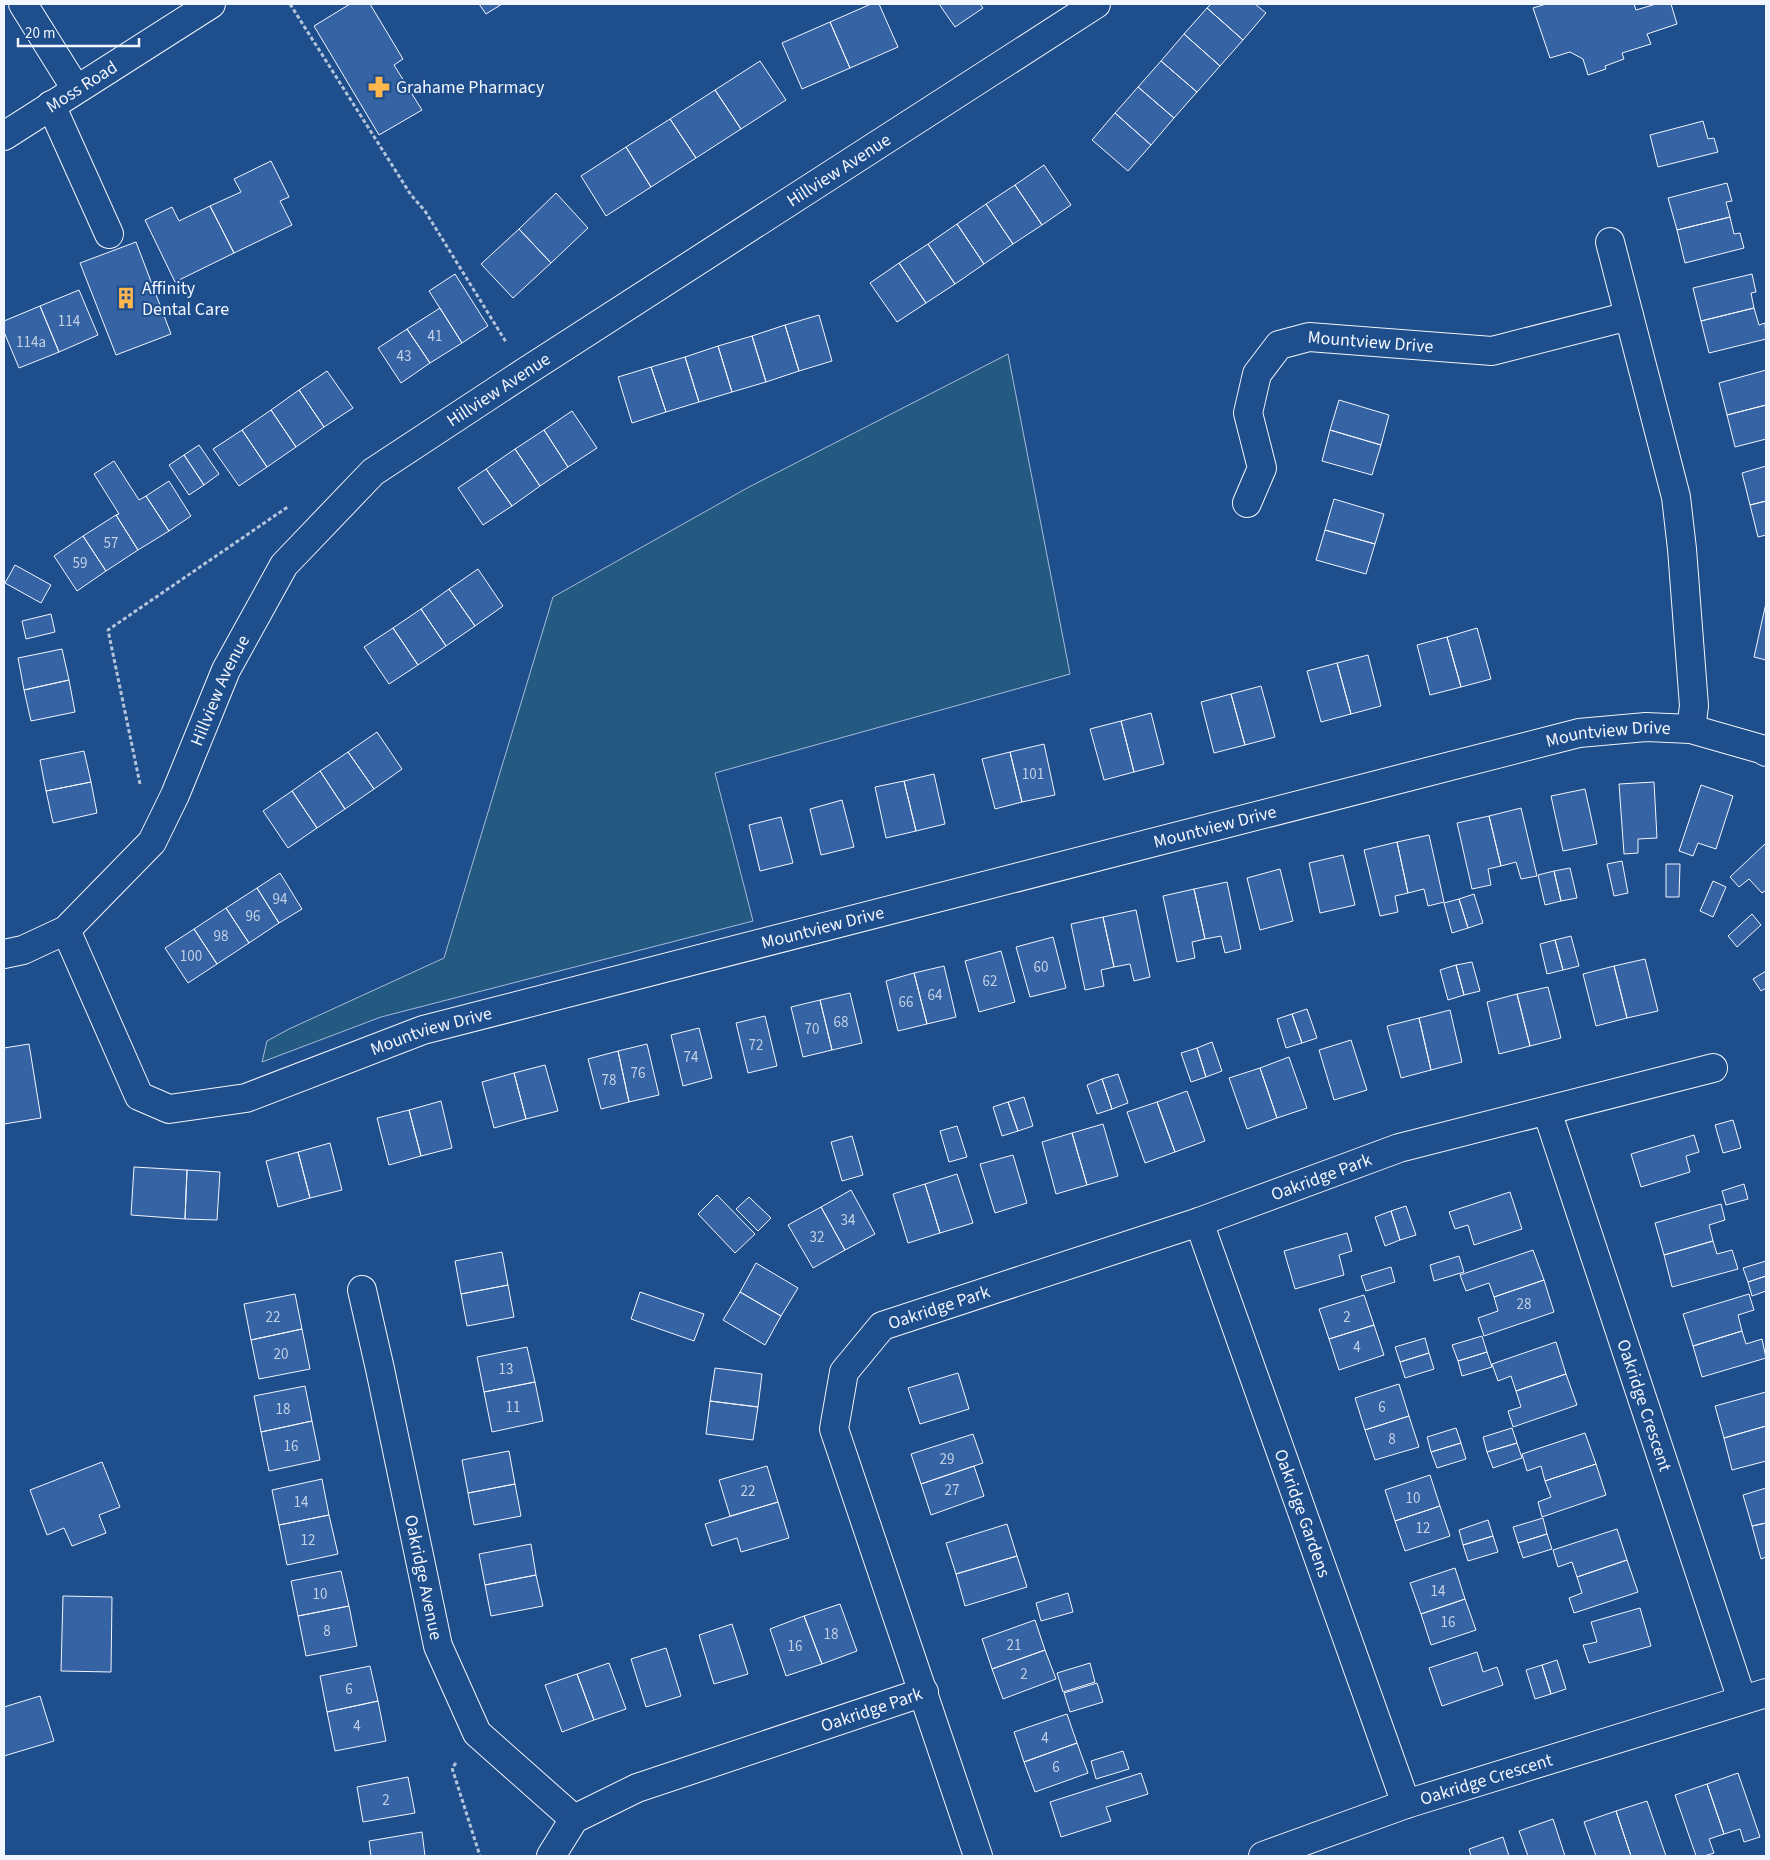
<svg xmlns="http://www.w3.org/2000/svg" width="1770" height="1860" font-family="'Source Sans 3',sans-serif">
<rect width="100%" height="100%" fill="#1f4e8c"/>
<path fill="#245a82" stroke="#a8bbd7" d="M1008 354 1070 674 715 773 753 921 381 1017 262 1062 267 1041 289 1029 444 958 553 597 749 487Z"/>
<path fill="#3563a3" stroke="#f2f6ff" d="M350 4H370L403 59 394 65 422 110 379 135 314 26Z
M479 4H502L486 14Z
M871 4H879L898 47 850 68 830 22Z
M939 4H980L983 8 955 27Z
M1211 4H1255L1266 13 1243 40 1207 8Z
M1546 4H1634L1636 10 1656 4H1671L1677 24 1647 34 1651 44 1622 53 1624 59 1605 66 1606 69 1588 75 1583 59 1570 52 1550 58 1533 8Z
M1207 8 1243 40 1220 66 1184 34Z
M830 22 850 68 802 89 782 43Z
M1184 34 1220 66 1197 92 1161 61Z
M760 61 786 100 741 129 715 90Z
M1161 61 1197 92 1174 118 1138 87Z
M1138 87 1174 118 1151 145 1115 113Z
M715 90 741 129 696 158 670 119Z
M1115 113 1151 145 1128 171 1092 140Z
M670 119 696 158 651 187 626 147Z
M1703 121 1708 139 1714 138 1718 152 1658 167 1650 135Z
M626 147 651 187 606 216 581 176Z
M271 161 289 197 280 201 292 225 234 253 210 206 241 192 234 179Z
M1044 165 1071 205 1042 225 1015 185Z
M1727 183 1732 201 1726 202 1730 217 1677 230 1668 198Z
M1015 185 1042 225 1013 244 986 204Z
M556 193 588 228 551 263 519 229Z
M986 204 1013 244 984 264 957 224Z
M210 206 234 253 175 282 145 220 172 207 179 221Z
M1730 217 1734 234 1740 233 1744 248 1685 263 1677 230Z
M957 224 984 264 955 284 928 244Z
M519 229 551 263 513 298 481 264Z
M136 242 171 334 116 355 80 263Z
M928 244 955 284 926 303 899 263Z
M899 263 926 303 897 322 870 283Z
M455 274 488 326 462 343 429 291Z
M1752 274 1756 292 1751 293 1754 308 1701 321 1693 288Z
M79 290 98 335 59 352 40 306Z
M40 306 59 352 19 368 4 332V321Z
M440 308 462 343 430 363 407 329Z
M1754 308 1759 325 1765 323 1766 339 1709 353 1701 321Z
M819 315 832 361 799 371 785 325Z
M785 325 799 371 766 382 752 336Z
M407 329 430 363 401 383 378 348Z
M752 336 766 382 732 392 718 346Z
M718 346 732 392 699 402 685 357Z
M685 357 699 402 666 412 651 367Z
M651 367 666 412 632 423 618 377Z
M1766 370V405L1727 415 1719 383Z
M327 371 353 408 324 427 299 390Z
M299 390 324 427 296 447 271 410Z
M1339 400 1389 415 1381 445 1330 430Z
M1766 405V439L1735 447 1727 415Z
M271 410 296 447 267 467 242 430Z
M572 411 597 448 568 467 544 430Z
M242 430 267 467 239 486 213 449Z
M544 430 568 467 540 486 515 449Z
M1330 430 1381 445 1372 475 1322 461Z
M199 445 219 474 204 485 184 455Z
M515 449 540 486 512 506 486 469Z
M184 455 204 485 189 495 169 465Z
M114 461 139 500 146 496 169 531 138 550 116 515 119 514 94 474Z
M1766 466V501L1750 505 1742 473Z
M486 469 512 506 483 525 458 488Z
M169 481 191 516 169 531 146 496Z
M1334 499 1384 514 1375 544 1325 530Z
M1766 501V535L1758 537 1750 505Z
M116 515 138 550 106 571 83 536Z
M1325 530 1375 544 1366 574 1316 560Z
M83 536 106 571 77 591 54 556Z
M15 565 51 585 41 603 5 583Z
M478 569 503 606 475 626 449 589Z
M449 589 475 626 446 646 421 609Z
M1766 603V660L1754 657Z
M421 609 446 646 418 665 393 628Z
M51 614 55 632 26 639 22 621Z
M393 628 418 665 389 684 364 647Z
M1477 628 1491 679 1461 687 1447 637Z
M1447 637 1461 687 1430 695 1417 645Z
M62 649 69 680 24 690 18 658Z
M1368 655 1381 706 1351 714 1337 663Z
M1337 663 1351 714 1321 722 1307 671Z
M69 680 75 712 31 721 24 690Z
M1261 686 1275 737 1245 745 1231 694Z
M1231 694 1245 745 1214 753 1201 702Z
M1151 713 1164 764 1134 772 1121 721Z
M1121 721 1134 772 1104 780 1090 729Z
M377 732 402 769 374 789 348 752Z
M1044 744 1055 795 1022 802 1010 752Z
M84 751 91 782 46 791 40 760Z
M348 752 374 789 345 809 320 771Z
M1010 752 1022 802 995 809 982 759Z
M320 771 345 809 317 828 292 791Z
M934 774 945 824 916 831 904 781Z
M904 781 916 831 886 838 875 787Z
M91 782 97 813 53 823 46 791Z
M1654 782 1657 838 1638 839V853L1624 854 1619 784Z
M1701 785 1733 796 1716 849 1698 843 1693 856 1679 851Z
M1585 789 1597 844 1563 851 1551 796Z
M292 791 317 828 288 848 263 811Z
M842 800 854 847 821 855 810 809Z
M1521 808 1537 876 1521 879 1516 862 1501 866 1489 816Z
M1489 816 1501 866 1488 869 1491 885 1472 889 1457 823Z
M781 817 793 863 760 871 749 825Z
M1429 835 1444 902 1428 906 1424 889 1408 893 1397 842Z
M1397 842 1408 893 1395 896 1398 912 1380 916 1364 850Z
M1766 843V890L1762 893 1749 879 1739 887 1730 877Z
M1343 855 1355 905 1320 913 1309 863Z
M1622 861 1628 893 1614 896 1607 864Z
M1666 864H1680L1679 897H1666Z
M1570 868 1577 898 1561 901 1554 871Z
M1280 869 1293 921 1260 930 1247 878Z
M1554 871 1561 901 1545 905 1538 875Z
M280 873 302 909 279 923 257 888Z
M1713 881 1726 887 1713 917 1700 911Z
M1227 882 1241 949 1225 953 1221 936 1205 939 1194 889Z
M257 888 279 923 249 943 226 908Z
M1194 889 1205 939 1192 942 1195 958 1177 962 1163 896Z
M1474 894 1483 923 1468 928 1459 899Z
M1459 899 1468 928 1452 933 1444 903Z
M226 908 249 943 217 964 194 929Z
M1136 910 1150 977 1134 981 1130 964 1114 967 1103 917Z
M1752 914 1761 925 1737 947 1728 936Z
M1103 917 1114 967 1101 970 1104 986 1085 990 1071 924Z
M194 929 217 964 188 983 165 948Z
M1571 936 1579 966 1563 970 1555 940Z
M1053 937 1066 988 1030 997 1016 947Z
M1555 940 1563 970 1547 974 1540 944Z
M1001 951 1015 1002 979 1012 965 961Z
M1645 959 1658 1011 1627 1018 1614 966Z
M1472 962 1480 991 1464 995 1456 965Z
M1456 965 1464 995 1448 1000 1440 970Z
M944 966 956 1017 927 1024 914 973Z
M1614 966 1627 1018 1596 1026 1583 974Z
M1766 971V988L1761 991 1753 979Z
M914 973 927 1024 898 1031 886 981Z
M1548 987 1561 1038 1530 1046 1517 994Z
M850 993 862 1043 832 1050 820 1000Z
M1517 994 1530 1046 1499 1054 1487 1002Z
M820 1000 832 1050 803 1057 791 1007Z
M1307 1009 1317 1038 1302 1043 1292 1014Z
M1450 1010 1462 1062 1431 1070 1419 1018Z
M1292 1014 1302 1043 1286 1048 1277 1019Z
M765 1016 777 1066 748 1073 736 1023Z
M1419 1018 1431 1070 1401 1078 1387 1026Z
M699 1028 712 1078 683 1086 671 1035Z
M1351 1040 1367 1090 1334 1100 1319 1050Z
M1212 1042 1222 1071 1206 1077 1197 1048Z
M29 1044 41 1118 4 1124V1048Z
M647 1044 659 1095 629 1102 618 1051Z
M1197 1048 1206 1077 1191 1082 1181 1053Z
M618 1051 629 1102 601 1109 588 1059Z
M1289 1057 1307 1108 1277 1118 1260 1068Z
M545 1065 558 1111 526 1119 514 1073Z
M1260 1068 1277 1118 1247 1129 1229 1078Z
M514 1073 526 1119 494 1128 482 1082Z
M1118 1074 1128 1103 1112 1109 1102 1079Z
M1102 1079 1112 1109 1097 1114 1087 1085Z
M1187 1091 1205 1141 1175 1152 1157 1102Z
M1024 1097 1033 1126 1018 1131 1008 1102Z
M441 1101 452 1148 421 1156 409 1110Z
M1008 1102 1018 1131 1002 1136 993 1107Z
M1157 1102 1175 1152 1145 1163 1127 1112Z
M409 1110 421 1156 389 1165 377 1118Z
M1733 1120 1741 1148 1723 1153 1715 1125Z
M1103 1124 1118 1176 1087 1185 1072 1133Z
M957 1126 967 1157 949 1162 940 1131Z
M1072 1133 1087 1185 1056 1194 1042 1142Z
M1694 1135 1699 1152 1686 1156 1690 1172 1641 1187 1631 1154Z
M852 1136 863 1175 842 1181 831 1142Z
M330 1143 342 1190 310 1198 298 1152Z
M298 1152 310 1198 278 1207 266 1161Z
M1013 1155 1027 1203 995 1213 980 1164Z
M134 1167 187 1170 185 1219 131 1215Z
M187 1170 220 1172 217 1220 185 1219Z
M957 1174 973 1223 940 1233 925 1184Z
M925 1184 940 1233 908 1243 893 1194Z
M1744 1184 1748 1199 1726 1205 1722 1191Z
M851 1190 875 1234 845 1250 821 1207Z
M1510 1192 1522 1229 1474 1245 1468 1225 1455 1229 1449 1212Z
M717 1195 755 1234 735 1253 698 1214Z
M749 1197 771 1218 758 1231 736 1209Z
M1721 1204 1725 1220 1709 1225 1713 1241 1664 1255 1655 1223Z
M1406 1206 1416 1235 1400 1240 1391 1211Z
M821 1207 845 1250 813 1268 788 1225Z
M1391 1211 1400 1240 1385 1246 1375 1217Z
M1347 1233 1352 1251 1339 1255 1344 1275 1295 1289 1284 1251Z
M1713 1241 1717 1254 1732 1250 1738 1269 1672 1287 1664 1255Z
M1533 1250 1544 1280 1494 1297 1489 1283 1466 1291 1460 1275Z
M502 1252 508 1285 461 1294 455 1261Z
M1459 1256 1464 1272 1434 1281 1430 1265Z
M1766 1261V1276L1748 1282 1743 1268Z
M756 1263 798 1288 781 1316 740 1292Z
M1391 1267 1395 1282 1366 1291 1361 1276Z
M1766 1276V1291L1752 1296 1748 1282Z
M1544 1280 1554 1312 1484 1336 1478 1318 1498 1311 1494 1297Z
M508 1285 514 1317 467 1326 461 1294Z
M640 1292 704 1314 694 1341 631 1319Z
M740 1292 781 1316 765 1345 723 1320Z
M295 1294 302 1329 251 1340 244 1304Z
M1749 1294 1754 1310 1738 1315 1742 1331 1693 1346 1683 1314Z
M1364 1295 1374 1325 1329 1339 1319 1309Z
M1374 1325 1384 1355 1339 1370 1329 1339Z
M302 1329 310 1369 259 1379 251 1340Z
M1742 1331 1746 1344 1762 1339 1766 1358 1702 1377 1693 1346Z
M1482 1336 1487 1352 1458 1361 1452 1345Z
M1425 1338 1429 1353 1400 1362 1395 1347Z
M1556 1342 1566 1374 1516 1391 1511 1376 1498 1381 1492 1364Z
M527 1347 535 1382 484 1392 477 1357Z
M1487 1352 1492 1367 1462 1376 1458 1361Z
M1429 1353 1434 1369 1405 1378 1400 1362Z
M715 1368 762 1374 758 1407 710 1401Z
M958 1373 969 1409 920 1424 908 1388Z
M1566 1374 1577 1405 1513 1427 1508 1411 1521 1407 1516 1391Z
M535 1382 543 1421 492 1432 484 1392Z
M1399 1384 1409 1416 1365 1430 1355 1398Z
M305 1386 312 1421 261 1432 254 1396Z
M1766 1392V1426L1724 1438 1715 1406Z
M710 1401 758 1407 753 1440 706 1434Z
M1409 1416 1419 1447 1375 1460 1365 1430Z
M312 1421 320 1460 269 1471 261 1432Z
M1766 1426V1461L1732 1470 1724 1438Z
M1456 1428 1461 1443 1431 1452 1427 1437Z
M1512 1428 1517 1443 1487 1452 1483 1437Z
M1585 1433 1596 1464 1545 1481 1541 1466 1527 1471 1522 1454Z
M973 1434 983 1463 921 1484 911 1454Z
M1461 1443 1466 1459 1437 1468 1431 1452Z
M1517 1443 1522 1458 1493 1468 1487 1452Z
M509 1451 515 1484 468 1493 462 1460Z
M102 1462 120 1507 99 1515 106 1533 72 1546 64 1528 47 1535 30 1490Z
M1596 1464 1606 1495 1542 1517 1538 1502 1551 1497 1545 1481Z
M767 1466 778 1502 730 1516 719 1480Z
M974 1466 984 1496 931 1515 921 1484Z
M1430 1475 1440 1506 1395 1521 1385 1490Z
M322 1479 329 1515 279 1525 272 1490Z
M515 1484 521 1516 474 1525 468 1493Z
M1766 1488V1523L1752 1526 1743 1495Z
M778 1502 789 1538 741 1552 737 1538 712 1546 705 1524Z
M1440 1506 1450 1536 1405 1551 1395 1521Z
M329 1515 338 1554 287 1565 279 1525Z
M1543 1518 1547 1534 1518 1543 1513 1527Z
M1488 1520 1493 1536 1463 1545 1459 1530Z
M1766 1523V1557L1761 1559 1752 1526Z
M1007 1524 1017 1556 956 1574 946 1543Z
M1617 1529 1627 1560 1577 1577 1572 1562 1558 1567 1553 1550Z
M1547 1534 1552 1549 1523 1558 1518 1543Z
M1493 1536 1498 1552 1468 1561 1463 1545Z
M531 1544 536 1575 485 1585 479 1554Z
M1017 1556 1027 1587 965 1606 956 1574Z
M1627 1560 1638 1592 1574 1613 1569 1598 1582 1593 1577 1577Z
M1455 1568 1465 1599 1421 1614 1410 1583Z
M341 1571 349 1606 298 1616 291 1581Z
M536 1575 543 1606 491 1616 485 1585Z
M1068 1593 1073 1612 1041 1621 1036 1603Z
M63 1596 112 1597 111 1672 61 1671Z
M1465 1599 1476 1630 1431 1645 1421 1614Z
M840 1604 857 1651 822 1664 804 1616Z
M349 1606 357 1646 306 1656 298 1616Z
M1640 1608 1651 1646 1589 1663 1583 1645 1597 1642 1591 1622Z
M804 1616 822 1664 786 1676 770 1629Z
M1035 1620 1045 1650 992 1669 982 1639Z
M732 1624 748 1674 714 1684 699 1635Z
M666 1648 681 1696 646 1707 631 1659Z
M1045 1650 1056 1679 1003 1699 992 1669Z
M1477 1652 1483 1672 1497 1667 1503 1685 1442 1706 1429 1668Z
M1557 1660 1566 1689 1551 1694 1542 1665Z
M609 1663 626 1709 594 1720 577 1674Z
M1090 1663 1095 1682 1063 1692 1057 1673Z
M1542 1665 1551 1694 1535 1699 1526 1670Z
M370 1666 378 1701 327 1712 320 1676Z
M577 1674 594 1720 562 1732 545 1685Z
M1097 1683 1103 1702 1070 1712 1064 1693Z
M40 1696 54 1741 4 1756V1707Z
M378 1701 386 1741 335 1751 327 1712Z
M1067 1714 1077 1743 1024 1762 1014 1732Z
M1077 1743 1088 1773 1035 1792 1024 1762Z
M1123 1751 1129 1769 1096 1779 1091 1761Z
M1141 1773 1148 1794 1106 1807 1111 1821 1061 1837 1050 1802Z
M1738 1773 1760 1837 1744 1842 1740 1829 1724 1834 1707 1784Z
M408 1777 415 1813 363 1822 357 1787Z
M1707 1784 1724 1834 1709 1839 1714 1853 1704 1856H1696L1675 1795Z
M1647 1801 1666 1856H1631L1616 1811Z
M1616 1811 1631 1856H1596L1584 1822Z
M1553 1819 1565 1856H1528L1519 1831Z
M422 1832 425 1856H371L369 1841Z
M1503 1837 1509 1856H1471L1469 1849Z"/>
<g fill="none" stroke-linecap="round" stroke-linejoin="round">
<g stroke="#f2f6ff" stroke-width="30">
<g id="minor">
<path d="M23 4 76 89"/>
<path d="M51 105 109 234"/>
<path id="s1" d="M4 136 211 4"/>
<path d="M1610 242 1676 497 1682 549 1694 706 1691 729"/>
<path id="s2" d="M1247 503 1262 468 1248 413 1257 374 1279 345 1309 337 1492 351 1629 316"/>
<path id="s3" d="M66 930 139 1096 169 1109 246 1098 423 1030 1579 733 1646 727 1691 729 1761 749 1766 752"/>
<path id="s4" d="M4 954 23 950 66 930 152 842 175 795 226 670 284 565 373 472 525 372 1096 4"/>
<path id="s5" d="M1547 1111 1742 1700"/>
<path id="s6" d="M1199 1222 1406 1804"/>
<path id="s7" d="M362 1290 380 1369 438 1646 477 1733 574 1819"/>
<path id="s8" d="M551 1856 574 1819 637 1788 924 1692"/>
<path id="s9" d="M978 1856 834 1429 844 1372 882 1326 1199 1222 1399 1148 1713 1068"/>
<path id="s10" d="M1263 1856 1406 1804 1766 1693"/>
</g>
</g>
<path stroke="#b3c4dc" stroke-width="3" stroke-dasharray="4 2.5" stroke-linecap="butt" d="M290 4 411 195 425 211 506 342
M140 784 108 630 289 506
M456 1763 452 1768 480 1856"/>
<use href="#minor" stroke="#1f4e8c" stroke-width="28"/>
</g>
<defs>
<g id="pharmacy-bare" transform="scale(1.725)"><path d="M-2-6h4v4h4v4h-4v4h-4v-4h-4v-4h4Z" fill="#ffb74d" stroke="#1f4e8c" stroke-width="2.5" paint-order="stroke"/></g>
<g id="building-bare" transform="scale(1.725)"><path d="M-4-6H4V6H1V3H-1V6H-4ZM-2.5-4.3h1.7v1.8h-1.7ZM.8-4.3h1.7v1.8H.8ZM-2.5-1h1.7V.8h-1.7ZM.8-1h1.7V.8H.8Z" fill="#ffb74d" stroke="#1f4e8c" stroke-width="2.5" paint-order="stroke"/></g>
</defs>
<g fill-rule="evenodd">
<use href="#pharmacy-bare" x="379" y="87"/>
<use href="#building-bare" x="126" y="298"/>
</g>
<g text-anchor="middle" stroke-width="4" stroke-linejoin="round" paint-order="stroke">
<g font-size="15" fill="#c3d1e8">
<text x="69" y="326">114</text>
<text x="435" y="341">41</text>
<text x="31" y="347">114a</text>
<text x="404" y="361">43</text>
<text x="111" y="548">57</text>
<text x="80" y="568">59</text>
<text x="1033" y="779">101</text>
<text x="280" y="904">94</text>
<text x="253" y="921">96</text>
<text x="221" y="941">98</text>
<text x="191" y="961">100</text>
<text x="1041" y="972">60</text>
<text x="990" y="986">62</text>
<text x="935" y="1000">64</text>
<text x="906" y="1007">66</text>
<text x="841" y="1027">68</text>
<text x="812" y="1034">70</text>
<text x="756" y="1050">72</text>
<text x="691" y="1062">74</text>
<text x="638" y="1078">76</text>
<text x="609" y="1085">78</text>
<text x="848" y="1225">34</text>
<text x="817" y="1242">32</text>
<text x="1524" y="1309">28</text>
<text x="273" y="1322">22</text>
<text x="1347" y="1322">2</text>
<text x="1357" y="1352">4</text>
<text x="281" y="1359">20</text>
<text x="506" y="1374">13</text>
<text x="513" y="1412">11</text>
<text x="1382" y="1412">6</text>
<text x="283" y="1414">18</text>
<text x="1392" y="1444">8</text>
<text x="291" y="1451">16</text>
<text x="947" y="1464">29</text>
<text x="952" y="1495">27</text>
<text x="748" y="1496">22</text>
<text x="1413" y="1503">10</text>
<text x="301" y="1507">14</text>
<text x="1423" y="1533">12</text>
<text x="308" y="1545">12</text>
<text x="1438" y="1596">14</text>
<text x="320" y="1599">10</text>
<text x="1448" y="1627">16</text>
<text x="327" y="1636">8</text>
<text x="831" y="1639">18</text>
<text x="1014" y="1650">21</text>
<text x="795" y="1651">16</text>
<text x="1024" y="1679">2</text>
<text x="349" y="1694">6</text>
<text x="357" y="1731">4</text>
<text x="1045" y="1743">4</text>
<text x="1056" y="1772">6</text>
<text x="386" y="1805">2</text>
</g>
<g font-size="18" fill="#f2f6ff" stroke="#1f4e8c">
<text dy="6" stroke="none"><textPath href="#s1" startOffset="92">Moss Road</textPath></text>
<text dy="6" stroke="none"><textPath href="#s4" startOffset="1181">Hillview Avenue</textPath></text>
<text dy="6" stroke="none"><textPath href="#s2" startOffset="264">Mountview Drive</textPath></text>
<text dy="6" stroke="none"><textPath href="#s4" startOffset="776">Hillview Avenue</textPath></text>
<text dy="6" stroke="none"><textPath href="#s4" startOffset="356">Hillview Avenue</textPath></text>
<text dy="6" stroke="none"><textPath href="#s3" startOffset="1704">Mountview Drive</textPath></text>
<text dy="6" stroke="none"><textPath href="#s3" startOffset="1299">Mountview Drive</textPath></text>
<text dy="6" stroke="none"><textPath href="#s3" startOffset="894">Mountview Drive</textPath></text>
<text dy="6" stroke="none"><textPath href="#s3" startOffset="489">Mountview Drive</textPath></text>
<text dy="6" stroke="none"><textPath href="#s9" startOffset="1032">Oakridge Park</textPath></text>
<text dy="6" stroke="none"><textPath href="#s9" startOffset="628">Oakridge Park</textPath></text>
<text dy="6" stroke="none"><textPath href="#s5" startOffset="310">Oakridge Crescent</textPath></text>
<text dy="6" stroke="none"><textPath href="#s6" startOffset="309">Oakridge Gardens</textPath></text>
<text dy="6" stroke="none"><textPath href="#s7" startOffset="294">Oakridge Avenue</textPath></text>
<text dy="6" stroke="none"><textPath href="#s8" startOffset="361">Oakridge Park</textPath></text>
<text dy="6" stroke="none"><textPath href="#s10" startOffset="236">Oakridge Crescent</textPath></text>
</g>
<g font-size="18" fill="#f2f6ff" stroke="#1f4e8c" text-anchor="start">
<text x="396" y="93">Grahame Pharmacy</text>
<text x="142" y="294">Affinity<tspan x="142" dy="21">Dental Care</tspan></text>
</g>
</g>
<rect width="1770" height="1860" fill="none" stroke="#f2f6ff" stroke-width="10"/>
<path d="M18 38v8h121v-8" fill="none" stroke="#f2f6ff" stroke-width="2.5"/>
<text x="25" y="38" font-size="15" fill="#f2f6ff" stroke="#1f4e8c" stroke-width="4" paint-order="stroke">20 m</text>
</svg>
